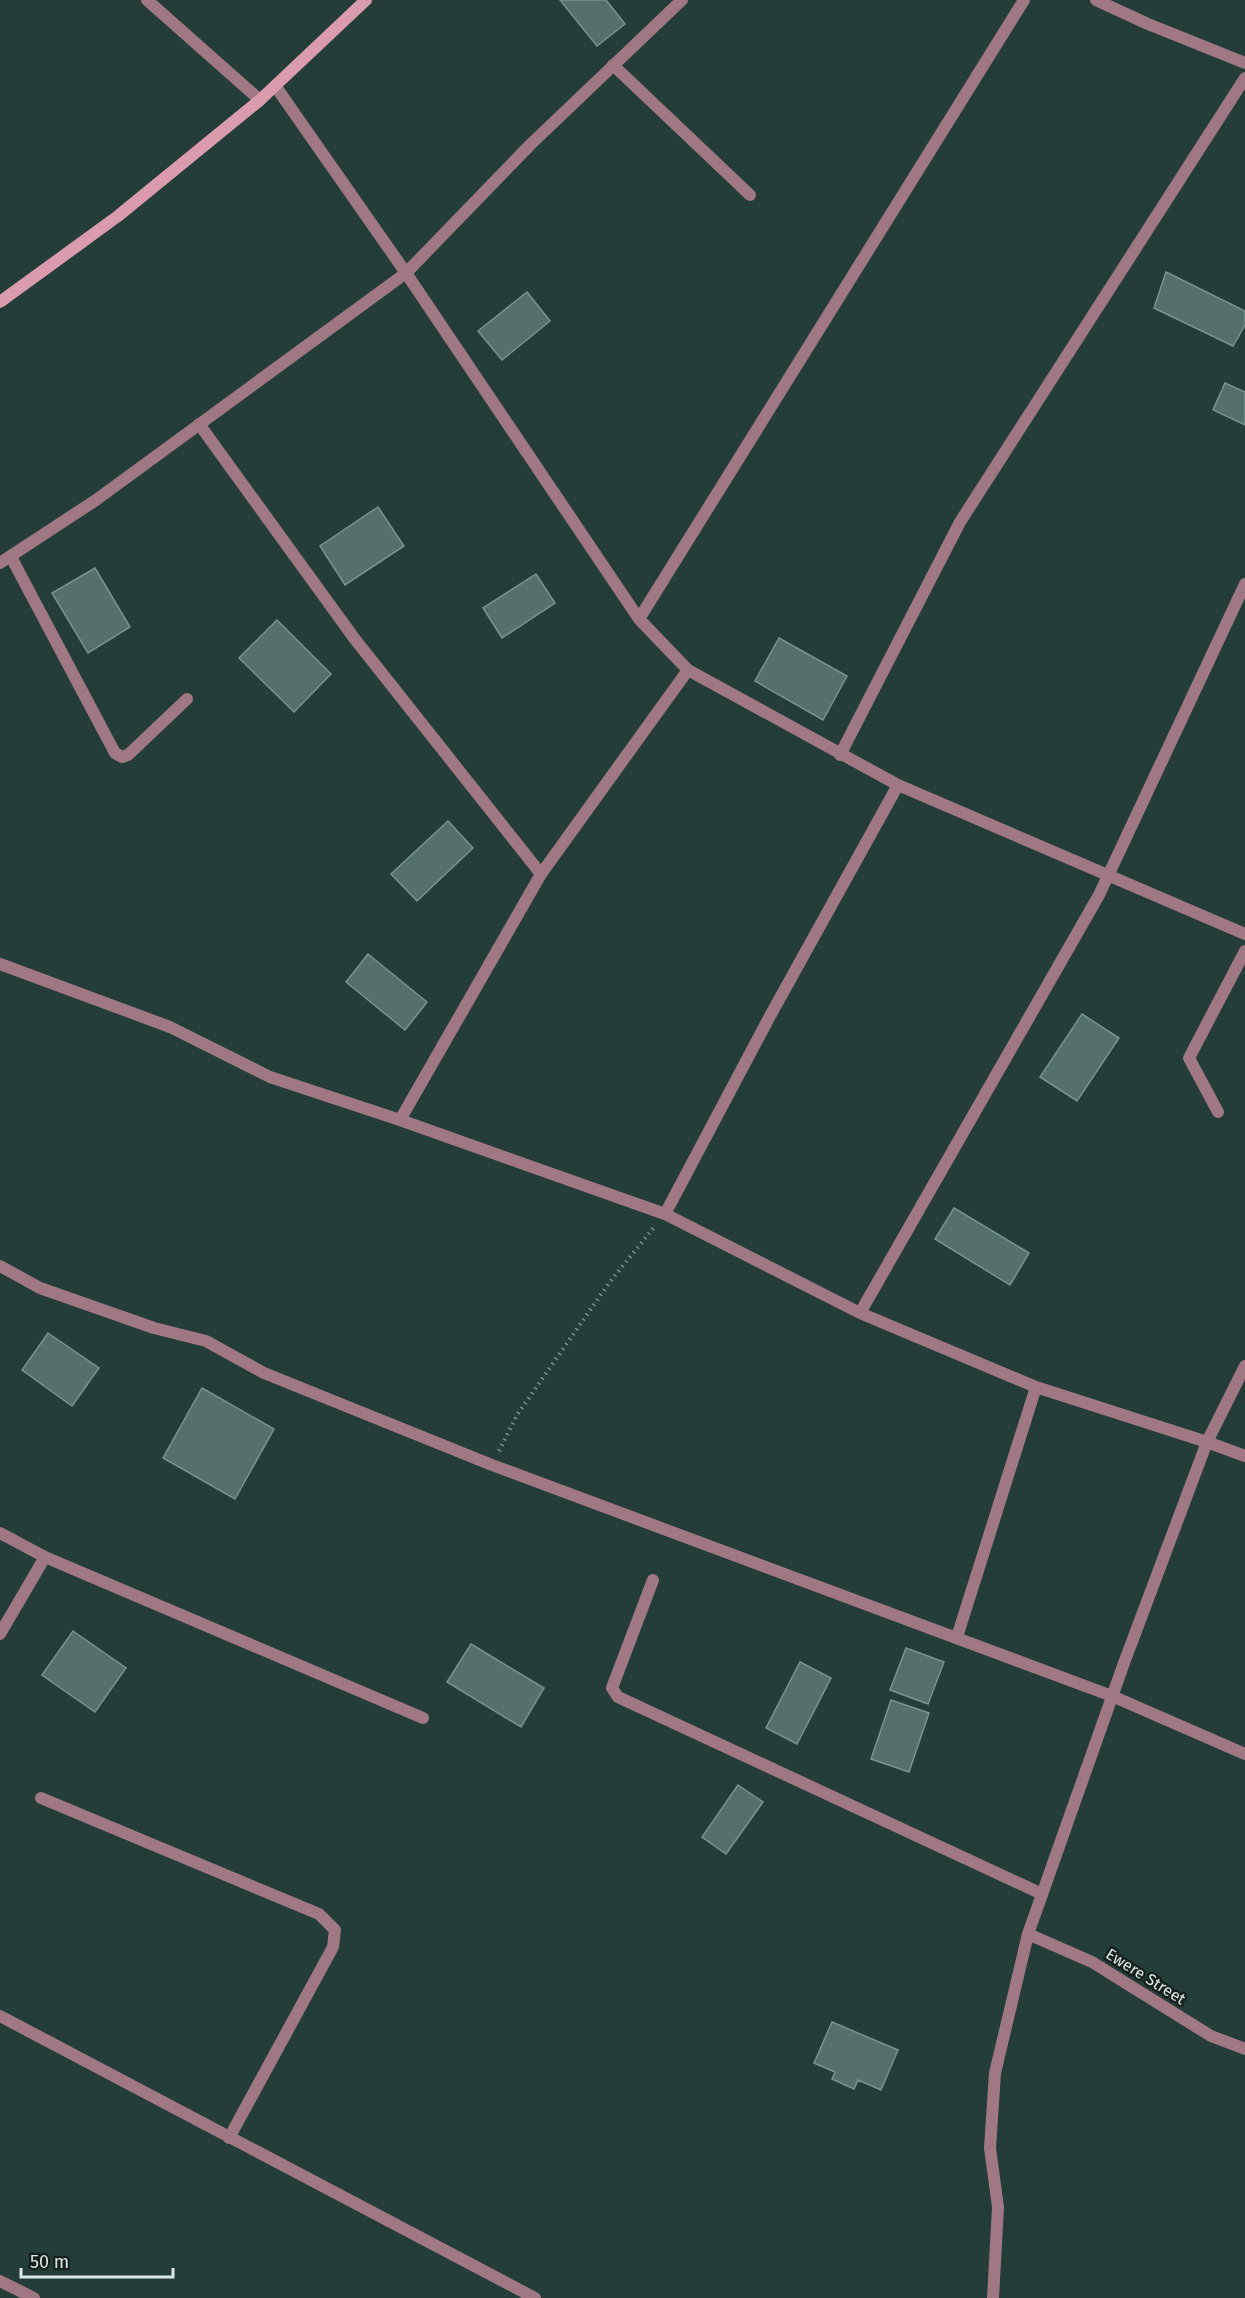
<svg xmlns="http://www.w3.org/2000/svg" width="1245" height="2298" font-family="'Fira Sans',sans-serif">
<rect width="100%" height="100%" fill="#243d38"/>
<path fill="#55706a" stroke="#78948e" stroke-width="1.5" d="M560 0H606L625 24 597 46Z
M1166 272 1245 311V325L1233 346 1154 308Z
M527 292 550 321 502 360 478 331Z
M1225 383 1245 392V425L1213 410Z
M378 507 404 546 345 585 320 546Z
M95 568 130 627 88 653 52 593Z
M536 574 555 603 502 638 483 608Z
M277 620 331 674 294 712 239 658Z
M779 638 847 676 823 720 755 681Z
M448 821 473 848 417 901 391 874Z
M368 954 427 1002 405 1030 346 982Z
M1082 1014 1119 1038 1077 1101 1040 1077Z
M954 1208 1029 1253 1010 1285 935 1239Z
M48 1333 99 1368 72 1406 22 1370Z
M202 1388 274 1429 235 1499 163 1458Z
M73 1631 126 1668 95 1712 42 1675Z
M471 1644 544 1688 521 1727 447 1682Z
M906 1648 944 1662 928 1704 890 1690Z
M800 1662 831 1678 797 1744 766 1728Z
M891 1700 929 1713 909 1772 871 1759Z
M738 1785 763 1802 726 1854 702 1837Z
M832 2022 898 2050 881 2090 858 2080 854 2089 832 2079 835 2072 814 2063Z"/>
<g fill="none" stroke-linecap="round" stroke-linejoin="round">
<path stroke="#7b8f8b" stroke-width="4" stroke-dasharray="1.5 4.5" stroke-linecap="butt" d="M499 1451 517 1415 609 1283 655 1226"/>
<path stroke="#a07883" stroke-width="12" d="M613 65 750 195
M11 557 115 753 122 757 128 755 187 699
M1218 1112 1189 1058 1245 951
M653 1580 612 1688 618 1697 1042 1894"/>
<path stroke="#a07883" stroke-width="12" d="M147 0 260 100
M1096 0 1148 24 1245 63
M276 87 406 273 639 619 688 670 898 785 1245 934
M199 424 354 638 541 874
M0 563 96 500 406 273 531 144 682 0
M639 619 1024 0
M840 755 960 522 1245 78
M0 964 170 1027 270 1077 400 1120 541 874 688 670
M400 1120 665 1214 860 1313 1036 1387 1207 1442 1245 1456
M665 1214 770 1016 898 785
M0 1266 40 1288 154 1328 206 1341 264 1373 492 1465 1112 1696 1245 1754
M860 1313 1099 895 1245 584
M0 1533 45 1557 423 1718
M0 1634 45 1557
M957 1637 1036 1387
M41 1798 319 1914 335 1930 333 1947 229 2138
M1028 1934 1092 1962 1211 2036 1245 2049
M0 2016 535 2298
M0 2281 34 2298
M993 2298 998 2207 990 2148 995 2073 1028 1934 1124 1663 1207 1442 1245 1366"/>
<path stroke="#da9bad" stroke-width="12" d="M0 302 118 216 260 100 366 0"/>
</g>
<g text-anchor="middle" stroke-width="5" stroke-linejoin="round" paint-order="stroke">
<g font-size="16" fill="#d9e8e5" stroke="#16211f">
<text transform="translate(1146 1976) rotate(32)" y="6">Ewere Street</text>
</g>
</g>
<path d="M21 2268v9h152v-9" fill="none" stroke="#d9e8e5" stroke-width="3"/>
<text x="30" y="2268" font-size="18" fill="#d9e8e5" stroke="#16211f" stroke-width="4.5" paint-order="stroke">50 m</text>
</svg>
